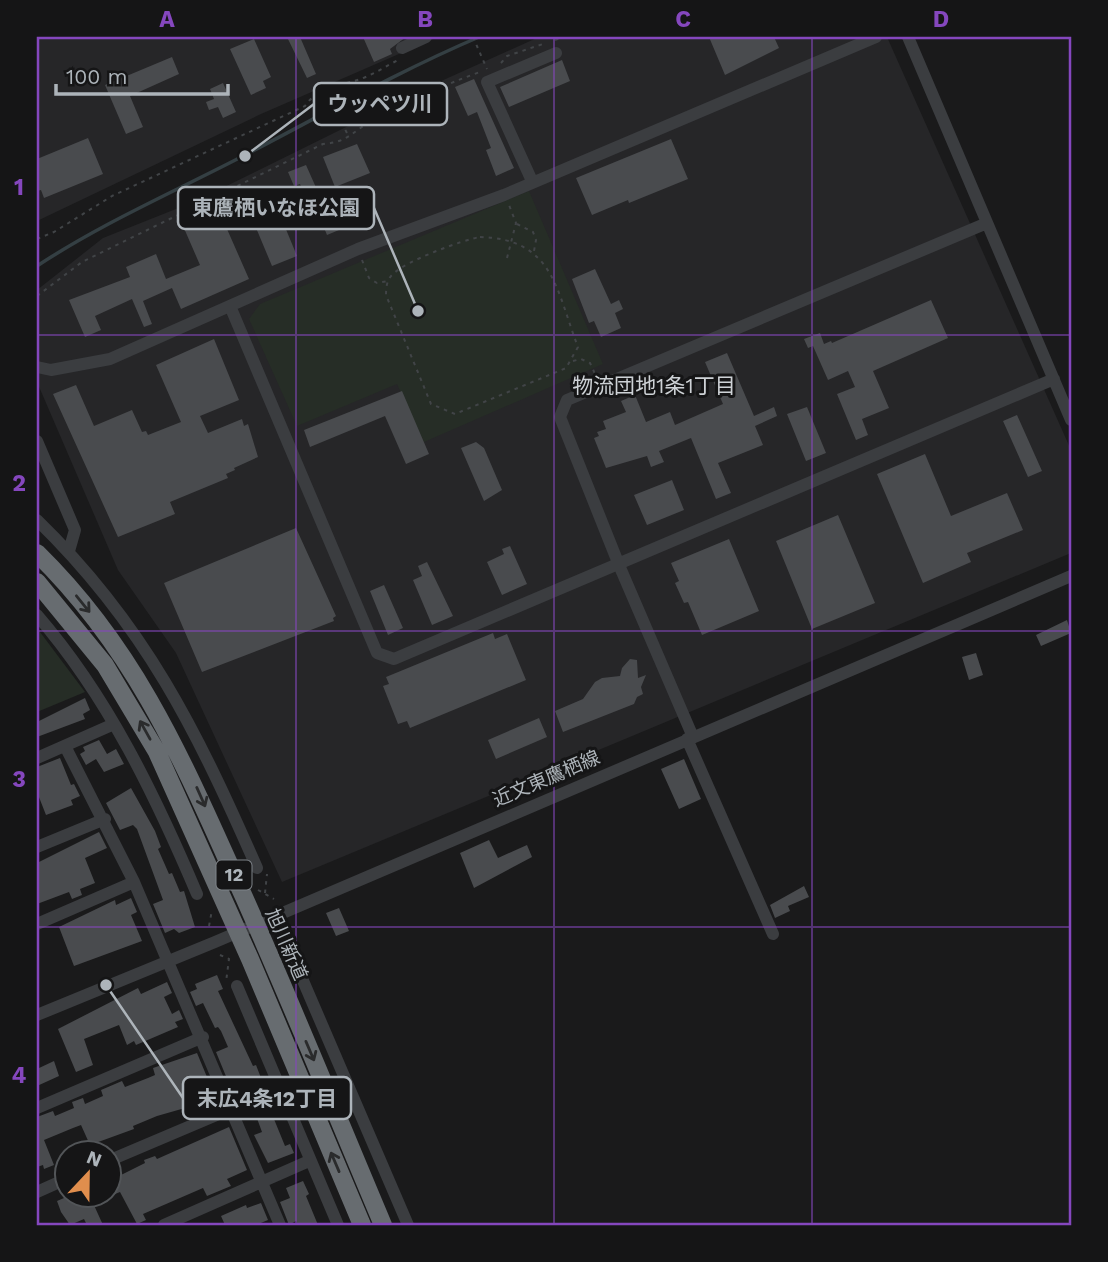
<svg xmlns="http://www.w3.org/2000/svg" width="1108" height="1262" font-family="'Work Sans','Noto Sans JP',sans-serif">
<rect width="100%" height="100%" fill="#1a1a1b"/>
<path fill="#262628" d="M37 37H438L261 114 37 221Z
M539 37H887L1071 450V553L282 882 176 653 118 570 37 382V290L103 238 196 201 419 91Z"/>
<path fill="#262d26" d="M529 191 603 364 424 442 397 384 297 426 249 319 260 304Z
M37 628 85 692 37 712Z"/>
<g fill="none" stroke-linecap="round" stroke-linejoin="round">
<path stroke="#343f43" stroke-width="3.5" d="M37 266C104 222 176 191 247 154 324 114 399 71 479 37"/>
</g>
<path fill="#494b4e" d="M287 37H300L316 74 307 78Z
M363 37H406L390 49 392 54 374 62Z
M709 37H774L779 48 725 75Z
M254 39 271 77 263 81 266 88 251 95 230 49Z
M172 57 179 74 130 96 143 127 126 134 105 85Z
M562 60 570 81 509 107 500 87Z
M474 79 514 168 496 176 486 150 491 148 477 112 468 116 455 87Z
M223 83 236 112 223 118 218 107 209 110 206 102 214 99 210 89Z
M88 138 103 174 44 198 41 190 37 191V159Z
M671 139 688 179 629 203 628 200 592 215 576 178Z
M357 144 370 173 335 187 323 157Z
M306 165 322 201 309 206 300 184 294 186 288 172Z
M271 193 297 256 272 266 246 204Z
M216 204 249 279 181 309 172 288 143 301 152 324 144 327 132 299 95 316 101 330 85 337 69 300 130 277 126 267 156 254 166 279 200 265 180 219Z
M330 208 339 230 327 235 318 213Z
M595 269 611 304 619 300 623 309 615 313 621 328 601 337 594 321 589 323 572 279Z
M931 300 948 338 873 371 889 408 862 419 868 435 856 440 837 394 855 387 848 371 828 380 813 346 808 348 804 339 820 333 824 344 831 341 832 343Z
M214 339 239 400 200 416 208 433 242 419 244 426 248 424 258 457 234 468 235 470 226 474 228 478 170 502 175 514 118 537 53 394 76 385 94 426 132 410 142 432 146 431 148 435 181 422 156 365Z
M727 353 754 416 774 407 777 416 755 426 763 445 718 463 731 493 716 499 691 438 659 451 664 462 651 467 647 456 606 468 594 438 599 436 597 432 606 429 603 421 626 412 621 401 635 395 646 422 670 412 675 425 723 404 705 362Z
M402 391 429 454 406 464 385 416 310 447 304 430Z
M807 407 826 453 806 461 787 414Z
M1017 415 1042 471 1028 477 1003 421Z
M476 442 484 448 502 490 484 501 461 448Z
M925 454 951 516 1007 493 1023 530 967 553 971 562 923 583 877 474Z
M672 480 684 510 647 525 634 495Z
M838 515 875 603 812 629 776 541Z
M296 528 336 616 333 618 334 621 202 672 164 583Z
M729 539 759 611 702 635 688 602 684 603 675 583 679 581 671 563Z
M510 546 527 584 502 595 487 562 504 554 502 549Z
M427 562 453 616 432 625 413 580 422 576 418 566Z
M384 585 403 628 388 635 370 591Z
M1067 620 1071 633 1041 646 1036 635Z
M493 633 495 639 507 634 526 680 410 728 407 721 398 724 383 686 389 684 386 677Z
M976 653 983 675 969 680 962 657Z
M630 659 637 660 638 678 646 675 641 687 643 694 637 697 634 704 563 732 555 711 583 699 595 682 602 678 620 676 622 668Z
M85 698 90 710 83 714 85 719 37 737V722Z
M539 718 547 737 496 759 488 740Z
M99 740 107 754 116 749 124 764 104 772 96 759 86 765 80 754 85 751 83 747Z
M60 758 71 785 74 784 80 796 71 800 73 805 46 815 37 792V767Z
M684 759 701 799 679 809 661 769Z
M131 788 155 831 161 847 158 849 169 874 172 873 180 892 184 891 195 927 179 933 174 929 165 933 153 904 163 900 137 829 133 825 120 830 106 803Z
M99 832 107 848 85 858 95 883 80 889 82 895 72 899 69 892 37 904V863Z
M489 840 498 858 527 845 532 857 474 888 460 853Z
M804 886 809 897 788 906 790 911 775 918 770 905Z
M131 898 137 912 131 915 142 941 74 966 59 927 115 900 116 905Z
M339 908 349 931 336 936 326 913Z
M217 975 223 989 218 991 253 1066 256 1065 261 1078 258 1080 285 1146 290 1144 294 1153 268 1163 254 1135 262 1132 255 1113 244 1118 241 1111 242 1107 250 1103 241 1082 230 1086 216 1052 228 1047 221 1031 218 1027 215 1028 203 1003 196 1006 190 992 197 989 195 984Z
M167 982 172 993 164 997 172 1014 179 1010 183 1019 175 1022 178 1027 136 1045 134 1041 127 1045 119 1025 84 1039 93 1065 76 1072 58 1029 138 988 141 994Z
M197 1053 217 1101 194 1111 192 1106 157 1116 133 1126 134 1129 90 1145 81 1125 73 1128 44 1140 54 1165 44 1169 43 1165 37 1167V1117L53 1111 55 1116 74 1108 72 1102 83 1098 85 1104 103 1096 101 1090 122 1081 125 1087 148 1078 155 1075 153 1068Z
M54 1061 59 1076 37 1086V1069Z
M229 1127 247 1170 227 1179 231 1186 207 1196 203 1188 143 1214 146 1220 137 1224 120 1192 93 1203 103 1225H87L84 1219 70 1225 61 1212 57 1201 71 1195H108V1170L114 1168 118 1176 123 1174 145 1163 144 1160 155 1156 157 1159Z
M303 1181 309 1194 306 1196 318 1225H298L296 1221 289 1225 280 1202 290 1198 286 1188Z
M261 1203 268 1220 256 1225H225L221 1216 246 1205 247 1208Z"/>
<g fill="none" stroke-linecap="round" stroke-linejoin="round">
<path stroke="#414447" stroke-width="2" stroke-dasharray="3.5 5" stroke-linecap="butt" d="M473 37 487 69
M555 40 563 37
M501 63 507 56 546 43
M326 92 349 137
M517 224 533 232 536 240 534 251
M480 237C554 239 556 290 578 347L566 368 455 414 431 404 386 295C386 287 387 279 393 274 406 261 462 240 480 237Z
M37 239 54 232 112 196 305 106C316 89 336 86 354 81 370 77 386 66 400 59
M507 258 516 223 509 205
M362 260 369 278 377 283 388 281
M37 296 82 262 323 144C350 142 353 130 375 119 410 101 443 85 480 72
M573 361 581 359 590 363 596 376
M258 890 274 899
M265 893 267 874
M209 926 212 910
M284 937 300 951
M281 946 286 927
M220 955 229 959 226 982"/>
<path stroke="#3b3d40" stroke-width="12" d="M908 37 1071 420
M402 48 426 37
M532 181 487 82 556 53
M230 306 377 653 394 659 1054 379
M37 367 51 370 110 359 358 249 504 195 876 37
M37 441 75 530 69 551
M37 520C145 625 197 731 257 868
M37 615C108 697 155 795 197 894
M693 737 619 565 560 417 567 400 987 223
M687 739 773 934
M65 746 134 882 280 1225
M37 758 114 724
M37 847 105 819
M37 924 134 882
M295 962 408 1225
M237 986 338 1225
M37 1015 215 942 1071 576
M37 1108 203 1037
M108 1161 233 1108
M37 1192 66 1179
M164 1225 309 1161"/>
<path stroke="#676c70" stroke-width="18" d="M37 553C140 654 186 769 244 897 292 1005 337 1116 383 1225
M37 582 105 665 157 752 250 959 362 1225"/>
</g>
<defs><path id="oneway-shaft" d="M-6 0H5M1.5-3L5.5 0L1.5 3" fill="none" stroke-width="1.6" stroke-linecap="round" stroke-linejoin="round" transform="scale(1.75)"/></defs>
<g stroke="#2a2b2c">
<use href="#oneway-shaft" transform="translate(83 604) rotate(51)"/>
<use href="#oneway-shaft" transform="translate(145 730) rotate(-119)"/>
<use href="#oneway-shaft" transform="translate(201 797) rotate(66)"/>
<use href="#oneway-shaft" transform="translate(310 1051) rotate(67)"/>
<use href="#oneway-shaft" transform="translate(335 1162) rotate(-113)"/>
</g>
<path fill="none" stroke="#8547be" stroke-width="2" stroke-opacity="0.55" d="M296 37V1225M554 37V1225M812 37V1225M37 335H1071M37 631H1071M37 927H1071"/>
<g text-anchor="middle" stroke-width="6" stroke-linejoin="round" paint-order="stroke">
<rect fill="#151516" stroke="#7f8489" stroke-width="2" x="216.5" y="860.5" width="35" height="29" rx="5"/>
<g font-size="18" font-weight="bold" fill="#adb4ba">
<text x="234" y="881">12</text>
</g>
<g font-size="19" fill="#adb4ba" stroke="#151516">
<text transform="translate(546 778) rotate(-23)" y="7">近文東鷹栖線</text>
<text transform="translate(287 944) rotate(66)" y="7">旭川新道</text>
</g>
<g font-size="21" fill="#ced2d6" stroke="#151516">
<text x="654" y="393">物流団地1条1丁目</text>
</g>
</g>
<path fill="none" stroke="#adb4ba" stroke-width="2.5" d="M245 156L314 104M418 311L374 208M106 985L183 1098"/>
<g fill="#adb4ba" stroke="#151516" stroke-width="2.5">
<circle cx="245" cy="156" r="7"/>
<circle cx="418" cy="311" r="7"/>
<circle cx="106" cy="985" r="7"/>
</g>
<g fill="#151516" stroke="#adb4ba" stroke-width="2.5">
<rect x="314" y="83" width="133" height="42" rx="7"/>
<rect x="178" y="187" width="196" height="42" rx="7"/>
<rect x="183" y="1077" width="168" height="42" rx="7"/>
</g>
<g font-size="21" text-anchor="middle" font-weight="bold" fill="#adb4ba">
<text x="380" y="111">ウッペツ川</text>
<text x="276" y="215">東鷹栖いなほ公園</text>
<text x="267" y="1106">末広4条12丁目</text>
</g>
<rect width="1108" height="1262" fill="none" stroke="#151516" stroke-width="77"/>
<g transform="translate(88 1174) rotate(22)"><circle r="33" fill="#151516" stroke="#525558" stroke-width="2"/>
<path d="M0-5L12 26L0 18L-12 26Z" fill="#e08e4d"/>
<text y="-10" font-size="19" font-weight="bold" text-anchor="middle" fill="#adb4ba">N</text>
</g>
<path d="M56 84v10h172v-10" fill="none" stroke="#adb4ba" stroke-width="3.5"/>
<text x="66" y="84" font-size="21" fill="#adb4ba" stroke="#151516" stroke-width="5" paint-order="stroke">100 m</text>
<rect x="38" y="38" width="1032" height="1186" fill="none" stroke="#8547be" stroke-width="2.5"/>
<g font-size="23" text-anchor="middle" font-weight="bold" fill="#8547be">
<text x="167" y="27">A</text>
<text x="425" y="27">B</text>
<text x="683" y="27">C</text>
<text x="941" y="27">D</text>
<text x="19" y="195">1</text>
<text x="19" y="491">2</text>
<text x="19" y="787">3</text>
<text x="19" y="1083">4</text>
</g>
</svg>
